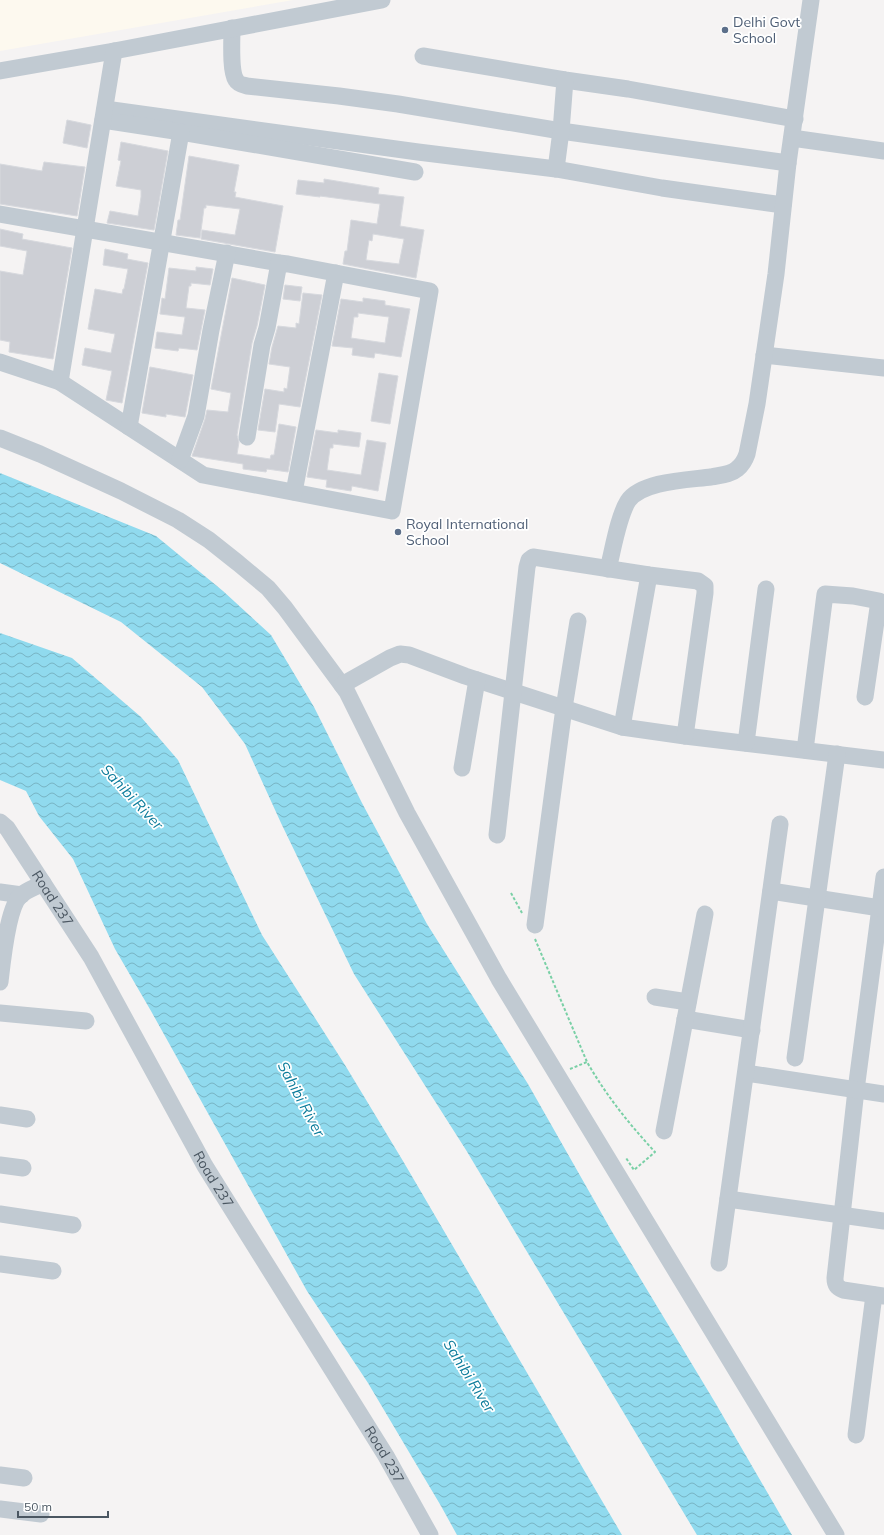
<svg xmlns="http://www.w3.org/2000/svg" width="884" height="1535" font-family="Mulish,sans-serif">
<defs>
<pattern id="water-waves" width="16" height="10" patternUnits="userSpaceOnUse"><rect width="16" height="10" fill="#90daee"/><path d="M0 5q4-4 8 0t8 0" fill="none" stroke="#78b4c4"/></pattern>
</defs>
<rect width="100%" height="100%" fill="#f5f3f3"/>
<path fill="#fdf9ef" d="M0 0H293L0 51Z"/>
<path fill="url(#water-waves)" d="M0 473 156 536 223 591 271 635 314 707 362 803 427 924 528 1084 611 1230 716 1404 792 1535H697L466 1150 354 974 281 823 245 744 202 687 121 622 0 563Z
M0 633 72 658 141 717 178 760 262 935 345 1065 403 1161 622 1535H457L441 1506 368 1383 307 1291 151 1011 115 949 73 859 39 816 26 791 0 780Z"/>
<path fill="#cdcfd5" stroke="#d7d9de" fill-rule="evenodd" d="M67 120 91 125 87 148 63 143Z
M121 142 168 151 154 230 107 223 110 211 138 216 141 197V190L116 186 121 161 118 160Z
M189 156 239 165 234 192H236L235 197 283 206 275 252 201 239 202 230 235 235 240 209 206 205V208H204L200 238 176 235 178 220H180Z
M44 162 85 167 77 216 0 204V164L42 171Z
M324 179 379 188 378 194 404 197 400 226 424 230 416 278 343 264 345 251H347L351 220 377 224 380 204 320 196V197L296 194 298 180 324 183ZM373 234 404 239 399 264 366 260 369 240 372 241Z
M0 229 23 234 22 239 72 248 53 359 9 352 10 342 0 340V271L23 275 27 251 0 246Z
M105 249 128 254 127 259 148 263 122 403 106 400 112 371 82 365 85 348 111 353 115 334 88 329 95 289 122 294 123 289H124L128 269 103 265Z
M196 267 213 269 210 285 191 283V286H189L186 308 205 310 197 350 179 348 178 351 155 348 157 332 182 335 185 317 160 314 162 298 165 299 169 268 196 271Z
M232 278 265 285 257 326 252 343 237 435 239 442 237 454 270 459 271 455H274L279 424 296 427 288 472 267 469 266 472 243 469V464L192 456 205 419 207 410 228 412 231 393 211 389Z
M285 285 302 287 300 301 283 299Z
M303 293 322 295 300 407 279 404 275 432 258 430 265 389 284 392V388L287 389 290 367 269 364 272 347 278 326 296 328V323L299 324Z
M363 298 385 301V305L410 309 401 357 375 353 374 358 352 355 353 348 332 346 341 299 363 302ZM358 313 389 317 385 343 351 338 354 317H358Z
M150 367 193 375 185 417 166 414V417L142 413Z
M379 373 398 376 390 424 371 421Z
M316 430 338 433V430L361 433 359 447 333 444V448H330L327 470 361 475 367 440 386 443 378 491 352 486 351 491 326 487 327 480 307 477Z"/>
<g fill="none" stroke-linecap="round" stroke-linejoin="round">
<path stroke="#7ad0a6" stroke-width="2" stroke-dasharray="3 2" stroke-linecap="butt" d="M511 893 522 913
M535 939 587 1062C606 1095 629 1124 655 1152L634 1170 626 1158
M570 1069 587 1062"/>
<g stroke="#c1cad2" stroke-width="17">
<path d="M232 28C232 40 230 71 236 80 238 84 243 85 247 86L339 96 398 104 561 131 788 163"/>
<path d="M423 56 565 80 628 89 795 119"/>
<path d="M0 71 114 51 382 0"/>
<path d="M105 109 418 152 556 169 662 188 783 205"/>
<path d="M103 120 181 132 415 172"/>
<path d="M792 138 884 151"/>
<path d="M556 169 561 131 565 80"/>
<path d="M0 214 279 263 288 264 430 291 392 511 203 475 60 382 0 362"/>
<path d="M764 355 884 368"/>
<path d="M60 382 114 51"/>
<path d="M129 427 181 132"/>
<path d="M247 437 262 345 267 328 279 263"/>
<path d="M0 438 40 454 121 491 178 520 209 540 238 563 268 588 285 608 347 692 407 813 499 979 836 1535"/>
<path d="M180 460 196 416 211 330 227 253"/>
<path d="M294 492 336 273"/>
<path d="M608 569C613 550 618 517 628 501 642 481 688 480 711 477 720 475 730 475 737 469 742 465 745 460 747 454L757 404 776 274 788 163 811 0"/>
<path d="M342 685 390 658 400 654 409 655 465 676 622 727 685 736 884 760"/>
<path d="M622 727 649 575"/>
<path d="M746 743 766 589"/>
<path d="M805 750 825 594 853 596 879 601 865 697"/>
<path d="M462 768 477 680"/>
<path id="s1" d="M0 822 7 828 91 957 205 1166 386 1456 430 1535"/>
<path d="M497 835 527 567 529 560 533 557 649 575 698 581 705 586V593L685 736"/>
<path d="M884 877 856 1090 835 1278C835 1285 837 1287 843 1290L884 1296"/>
<path d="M771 891 880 908"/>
<path d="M0 892 22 895"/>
<path d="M535 925 564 708 578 621"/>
<path d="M0 982C2 964 8 906 21 895 27 890 36 887 43 883"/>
<path d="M655 997 688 1002"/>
<path d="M0 1013 86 1021"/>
<path d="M685 1019 752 1030"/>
<path d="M795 1058 837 754"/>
<path d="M746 1073 884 1094"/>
<path d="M0 1115 27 1119"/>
<path d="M664 1131 705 914"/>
<path d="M0 1165 23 1168"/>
<path d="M728 1199 884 1221"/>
<path d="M0 1214 73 1225"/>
<path d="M719 1263 780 824"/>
<path d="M0 1264 53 1271"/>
<path d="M856 1435 874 1295"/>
<path d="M0 1475 24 1478"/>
<path d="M0 1509 41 1514"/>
</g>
</g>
<g fill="#5c6f8a" stroke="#fff" stroke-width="1.5">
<circle cx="725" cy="30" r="4"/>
<circle cx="398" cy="532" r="4"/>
</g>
<g text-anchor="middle" stroke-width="3.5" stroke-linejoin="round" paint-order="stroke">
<g font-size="14" fill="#4e5e75" stroke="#fff" text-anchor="start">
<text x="733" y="27">Delhi Govt<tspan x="733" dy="16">School</tspan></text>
<text x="406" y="529">Royal International<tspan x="406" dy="16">School</tspan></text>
</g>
<g font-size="14" fill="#4a5661" stroke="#fff">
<text dy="5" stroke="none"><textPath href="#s1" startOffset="93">Road 237</textPath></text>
<text dy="5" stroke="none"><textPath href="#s1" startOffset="417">Road 237</textPath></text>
<text dy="5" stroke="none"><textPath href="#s1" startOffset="741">Road 237</textPath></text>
</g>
<g font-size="15" font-style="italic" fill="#0c7c9b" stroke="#fff">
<text transform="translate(132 797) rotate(47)" y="5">Sahibi River</text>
<text transform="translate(301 1099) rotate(62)" y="5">Sahibi River</text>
<text transform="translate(469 1376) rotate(58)" y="5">Sahibi River</text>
</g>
</g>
<path d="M18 1511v6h90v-6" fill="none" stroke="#4a5661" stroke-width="2"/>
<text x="24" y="1511" font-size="12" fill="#4a5661" stroke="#ffffff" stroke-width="3" paint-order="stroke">50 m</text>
</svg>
